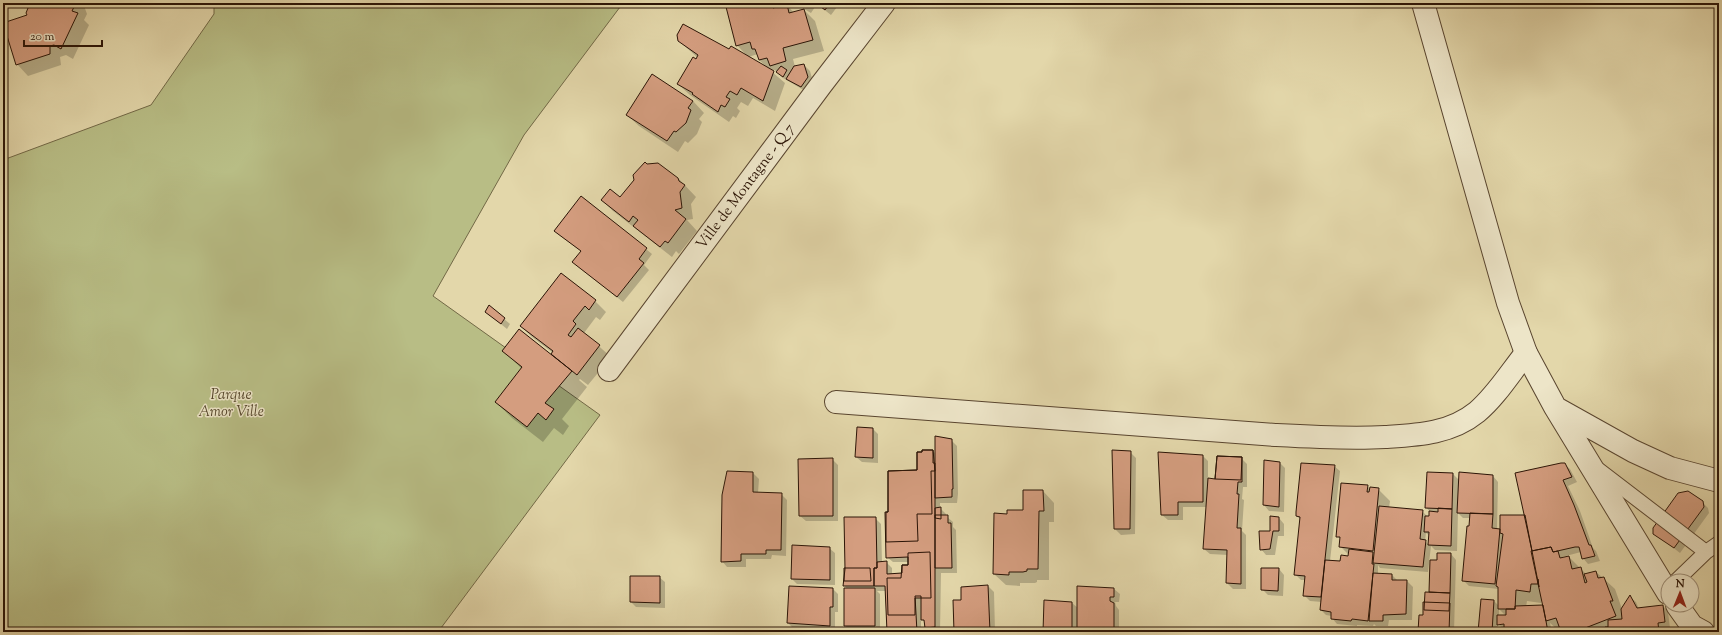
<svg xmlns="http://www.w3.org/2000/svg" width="1722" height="635" font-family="'Sorts Mill Goudy',serif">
<rect width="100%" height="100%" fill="#e3d7aa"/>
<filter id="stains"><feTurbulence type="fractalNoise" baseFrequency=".005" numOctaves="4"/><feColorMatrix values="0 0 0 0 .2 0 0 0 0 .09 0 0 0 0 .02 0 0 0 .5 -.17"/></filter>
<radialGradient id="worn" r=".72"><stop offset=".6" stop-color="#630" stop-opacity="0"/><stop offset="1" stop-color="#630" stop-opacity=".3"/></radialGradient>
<path fill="#b8bd85" stroke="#726846" d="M214 3H623L524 135 433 296 600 415 438 632H3V160L151 105 214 14Z"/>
<path fill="#0003" fill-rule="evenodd" d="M31 3H83L87 14 84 20 89 25 73 59 66 55 60 57 61 65 28 76 17 64Z
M726 3H779L780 7 787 5 794 13 804 10 815 21 824 51 793 59 795 67 804 65 810 71 813 82 807 92 783 78 775 70 771 71 785 83 775 111 753 98 748 106 741 102 737 108 740 111 736 118 733 116 729 122 690 95 678 84 698 58 679 41 729 50 768 68 759 60 758 54 748 57 737 45Z
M794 3H840L831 15 817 4 811 13Z
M845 3H855L851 8Z
M693 101 704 113 699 119 702 122 697 134 688 143 685 141 678 152 639 126 627 115Z
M678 178 696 197 691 204 693 219 687 220 697 231 679 254 676 251 672 257 613 211 602 200 621 199Z
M582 197 652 254 644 265 649 270 623 302 579 267 582 252 561 236Z
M595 301 606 312 600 320 596 317 584 333 611 357 588 385 580 379 579 380 587 387 562 419 569 426 563 435 554 428 543 442 512 418 496 402 522 369 504 351 551 356 553 353 532 337 521 326Z
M489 306 510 324 507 329 486 312Z
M873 429 878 434V463L862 462 856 457Z
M951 440 957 446 958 494 957 503H940V508L946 514V516L953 522V527L956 530 957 573H941L940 632H930L926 628V623L921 618V632H888L886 591H877L880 594V631H850L845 625 847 589 844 585 875 518 881 524 882 563 886 562 892 568V574L903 573 909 566V562H893L887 557 890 513 933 451 936 454Z
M1130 452 1136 458 1135 534 1121 535 1115 529Z
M1202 455 1208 461V479L1216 480 1241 458 1247 464V487H1243L1242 499 1244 500 1242 531 1246 535V589H1233L1227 583 1228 555 1210 554 1204 549 1207 507H1183V520H1168L1162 515Z
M832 459 838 465V521H806L800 516Z
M1265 461 1279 462 1285 468 1284 512 1269 511 1264 505Z
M1564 464 1570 469 1577 482 1568 486 1580 511 1593 548 1596 551 1600 561 1588 564 1583 558 1581 552 1562 557 1564 558 1569 557 1587 575 1596 572 1603 578 1615 589 1622 609 1630 597 1636 602 1639 609 1663 606 1668 612 1670 628H1663V632H1562V631H1559L1550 623 1552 632H1506L1505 630 1498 624 1497 632H1480L1494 601 1499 606V589L1469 586 1463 580 1471 518H1463L1458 513 1457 551 1435 550 1431 546 1428 572 1380 568 1378 565V575H1392L1398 581H1407L1413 587 1412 620H1389L1388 626H1376L1374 624 1373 626 1357 625V626L1337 624 1332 618V616L1326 615 1321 610 1322 602 1310 601 1304 595 1306 580H1301L1295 574 1301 520 1297 516 1334 466 1340 471 1330 561 1341 562 1351 557 1340 546 1341 539 1337 536 1367 486 1369 488 1378 489 1390 501 1389 508 1422 511 1428 517H1430V512L1426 507 1428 473 1453 474 1459 480 1493 476 1498 482 1497 530 1501 531 1526 516ZM1426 533 1430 536 1429 545 1425 541ZM1348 547 1378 550V552L1350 549ZM1542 594 1543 606 1526 607 1527 601 1541 603ZM1499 609 1506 616H1499Z
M727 472 753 473 759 479 758 493 781 494 787 500 786 556 772 555 771 559H746V567H727L722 561Z
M1043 491 1054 503V522H1049V580H1037V582L1035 583H1020V586L1006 585 994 574 1008 515 1024 511Z
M1702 502 1708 508 1709 513 1680 553 1654 533Z
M1279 518 1284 524V536H1278L1275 555H1266L1261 549Z
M829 548 835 553V585L797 584 792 579Z
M1451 554 1456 560 1454 632H1419L1430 593 1431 561H1438Z
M1279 569 1284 575 1283 596 1268 595 1262 589Z
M659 577 665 582V608L636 607 631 602Z
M988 586 994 592 995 632H955L962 601V588Z
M790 587 833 589 838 594V612H835V631L794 629 788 623Z
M1078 587 1114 589 1120 594 1119 602H1115L1116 606 1119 610V632H1044L1072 603 1078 608Z"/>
<path fill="#d49d7f" stroke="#2b1406" d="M30 3H76L72 11 78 13 61 49 54 45 50 46V54L16 65 3 23 27 15 26 13Z
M725 3H772L773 8 787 4 789 13 804 9 813 40 783 48 786 61 770 66 767 58 759 60 755 49H752L750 42 736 46Z
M816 3H830L825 10Z
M683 24 729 49 731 46 774 71 763 101 741 88 737 95 730 91 726 97 730 99 725 107 721 105 718 112 692 94 693 93 677 84 693 57 696 59 698 55 678 41 677 35Z
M804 64 808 77 801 87 786 79 794 66Z
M781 66 787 70 783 77 776 72Z
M652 74 693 101 688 108 691 110 686 123 676 132 674 131 667 141 626 115Z
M645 162 647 164 658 163 678 178 679 181 685 185 680 192 682 208 675 210 686 219 668 243 665 241 660 247 633 226 638 220 633 216 629 222 601 200 610 189 620 197 634 180 633 175Z
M581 196 647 248 639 259 644 263 617 297 572 262 581 251 554 231Z
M561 273 596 300 589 310 585 306 573 321 576 324 568 335 571 337 578 328 600 345 577 375 551 354 553 351 520 326Z
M489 305 505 318 501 324 485 312Z
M519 329 572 371 545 403 554 409 546 420 538 413 527 427 495 402 522 367 502 351Z
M857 427 873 428V458L855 457Z
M935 436 952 439 953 489H952V497L935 498Z
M922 450H933V463H935V627L925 628 924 620H921V596H915L917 632H887L885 586H874V568H877V562L887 561V574L902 573V565H908V557L886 558 885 512H888V471L917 470V452H922Z
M922 450H933L935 471H931L932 514H917L918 541 886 542V512H888V471L917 470V452H922Z
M1112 450 1131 451 1130 529H1114Z
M1158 452 1203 455V502H1178V515H1161Z
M1217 456 1242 457V482H1238L1237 494H1239L1237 528H1241V584L1226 583 1227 550 1203 549 1208 478 1215 479Z
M1217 456 1242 457 1241 480 1215 479Z
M833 458V516H799L798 459Z
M1264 460 1280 462 1279 507 1263 505Z
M1301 463 1335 465 1321 597 1303 596 1305 576 1294 575 1300 517 1296 516V512Z
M1561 463H1565L1572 477 1563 480 1574 505 1589 545H1591L1595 556 1582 559 1579 547H1575L1553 552 1551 547 1532 551 1515 473Z
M727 471 753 472V492L782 493 781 550H766V554H741V561L721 562 722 495Z
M1427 472 1453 473 1452 509 1425 508Z
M1459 472 1493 475V514L1457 513Z
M1341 483 1368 485 1367 492H1369L1370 487 1379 488 1373 551 1339 547 1340 537H1336Z
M1023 490H1043L1044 511H1039L1038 569H1027V571L1023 572H1009V575L993 574 994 513 1007 514V510H1023Z
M1688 491 1703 501 1704 507 1674 548 1653 534V528L1678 493Z
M1379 506 1423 510 1420 539 1426 540 1423 567 1373 563Z
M941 507V519L935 518V508Z
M1438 508 1452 509 1451 546 1428 545 1429 532H1424L1425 516H1429V511L1438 512Z
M1470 513 1493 514 1492 528 1500 529 1495 584 1462 581 1467 526H1469Z
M935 515H948V523H951L952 568H935Z
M1500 515H1525L1539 587 1538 579V584H1531L1530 592 1516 590 1515 609H1498V587L1496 586 1503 534 1500 533Z
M1270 516 1279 517V531H1273L1270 549 1260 550 1259 531H1270Z
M844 517H876L877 568H874V586H843L845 569Z
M792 545 830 547V580L791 579Z
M1551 547 1553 552 1558 551 1560 558 1569 556 1572 569 1581 567 1585 583 1587 582 1584 574 1596 571 1598 578 1604 577 1613 601H1610L1616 616 1575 632H1561L1556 618 1546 621 1531 551Z
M1349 549 1373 552 1372 564H1374L1368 621 1352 619 1351 621 1331 619V612L1320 610 1325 560 1340 561 1341 555 1348 556Z
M930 552 931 598H915V615H888L887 578H901L902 565H908V553Z
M1437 553H1451L1450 593 1429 592 1430 560H1437Z
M844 568H870L871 581H844Z
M1261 568H1279L1278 591 1261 590Z
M1373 573 1392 574V580H1407L1406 614 1383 615V621H1369Z
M630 576H660V603L630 602Z
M988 585 990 632H954L953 600H961V587Z
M789 586 833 588V607H830V626L787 623Z
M1077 586 1114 588V597H1110V601L1114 603V632H1077Z
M844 588H875V626H844Z
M1425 592 1450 593 1449 611 1424 610Z
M1630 595 1637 608 1663 605 1665 622 1658 623 1659 632H1606L1605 627H1608V620L1622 619 1621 609Z
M1481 599 1494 600 1492 632H1478Z
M1044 600 1072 602V632H1043Z
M1423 602 1450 603 1449 632H1418L1419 615H1423Z
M1543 605 1548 632H1504V624L1497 625V615H1506V609H1515V606Z"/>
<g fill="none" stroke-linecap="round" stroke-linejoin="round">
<g stroke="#59452f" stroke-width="16">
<path id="service" d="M1599 470 1706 552
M1676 581 1706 552 1719 543"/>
</g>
<g stroke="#59452f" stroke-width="24">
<path id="minor" d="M609 370 821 85 884 3
M836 402 1275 435C1312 437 1348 439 1385 437 1417 435 1450 434 1477 412 1496 396 1510 373 1526 353"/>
</g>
<g stroke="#59452f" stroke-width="24">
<path id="tertiary" d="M1423 3 1508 303 1526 353 1555 407 1668 593
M1556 408 1633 451 1670 468 1719 481
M1677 605 1692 626 1703 632"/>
</g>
<use href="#service" stroke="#ede5c8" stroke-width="14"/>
<use href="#minor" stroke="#ede5c8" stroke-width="22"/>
<use href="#tertiary" stroke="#ede5c8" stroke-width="22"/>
</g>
<g text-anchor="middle" stroke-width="3" stroke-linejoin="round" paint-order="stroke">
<g font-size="15" fill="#2b1406" stroke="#ede5c8">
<text transform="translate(745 186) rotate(-53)" y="5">Ville de Montagne - Q 7</text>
</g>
<g font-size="15" font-style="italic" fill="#55472c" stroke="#ede5c8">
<text x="231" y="399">Parque<tspan x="231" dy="17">Amor Ville</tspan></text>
</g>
</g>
<rect width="1722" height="635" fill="none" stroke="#e3d7aa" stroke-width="16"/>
<rect x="4" y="4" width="1714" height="627" fill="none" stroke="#2b1406" stroke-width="2"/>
<rect x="8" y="8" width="1706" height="619" fill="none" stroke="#2b1406"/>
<g transform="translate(1680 593) rotate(1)"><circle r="19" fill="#ede5c8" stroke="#9f917a"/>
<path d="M0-3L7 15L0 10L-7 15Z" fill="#8f2418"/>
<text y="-6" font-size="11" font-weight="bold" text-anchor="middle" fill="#2b1406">N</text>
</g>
<path d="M24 40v6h78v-6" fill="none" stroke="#2b1406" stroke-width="2"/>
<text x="30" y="40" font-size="12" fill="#2b1406" stroke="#ede5c8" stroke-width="3" paint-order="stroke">20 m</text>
<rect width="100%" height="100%" filter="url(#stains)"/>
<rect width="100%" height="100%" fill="url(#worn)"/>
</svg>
